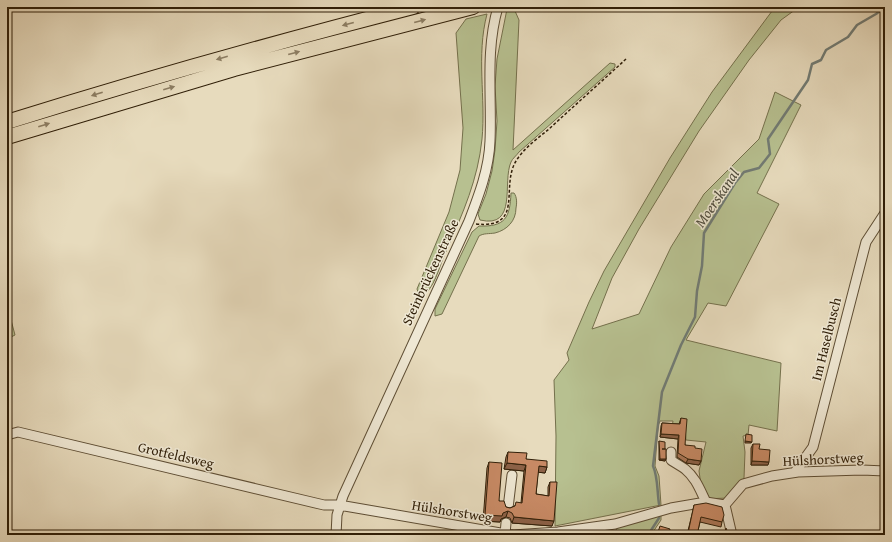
<svg xmlns="http://www.w3.org/2000/svg" width="892" height="542" font-family="'Gentium Book Plus',serif">
<rect width="100%" height="100%" fill="#e7dbbd"/>
<filter id="stains"><feTurbulence type="fractalNoise" baseFrequency=".005" numOctaves="4"/><feColorMatrix values="0 0 0 0 .2 0 0 0 0 .09 0 0 0 0 .02 0 0 0 .5 -.17"/></filter>
<radialGradient id="worn" r=".72"><stop offset=".6" stop-color="#630" stop-opacity="0"/><stop offset="1" stop-color="#630" stop-opacity=".3"/></radialGradient>
<path fill="#b7c090" stroke="#74704c" d="M514 7H532L515 11 519 20 513 150 610 63 615 64V67L519 152C517 155 512 159 511 162 502 182 518 229 480 220L478 214 486 194 492 171 495 150 497 121 495 86 497 59 507 9Z
M775 7H799L781 20 749 60 699 131 639 229 612 278 592 329 639 314 671 247 704 194 759 139 775 92 801 105 757 193 779 204 726 306 708 303 686 340 781 363 777 431 749 425 748 435 743 436 745 452 744 478 728 498 703 499 699 471 706 442 686 440 685 428 672 427 673 421H660L658 426 655 466 659 476 661 505 555 526 556 436 554 380 569 360 567 353 589 302 604 271 670 158 712 92Z
M487 14C476 56 486 98 482 139 478 179 463 213 447 249 440 263 437 282 426 293L418 292 417 289 449 212 460 170 463 128 456 33 466 19Z
M511 193H514C517 197 517 203 516 208 516 221 507 230 495 233 489 234 484 233 479 236L442 314 435 316V309L472 232 479 226C505 227 510 218 511 193Z
M7 305 15 335 7 339Z
M661 512V520L651 535H615L617 526Z"/>
<g fill="none" stroke-linecap="round" stroke-linejoin="round">
<path stroke="#717b74" stroke-width="2.5" d="M659 504C657 491 658 477 653 466L662 392 681 345 695 317 697 291 702 266 704 233 735 183 744 172 759 168 770 154 768 139 808 80 812 64 821 60 826 50 848 37 857 25 876 14 885 7
M648 535 659 518V513"/>
<g stroke="#5e4e35" stroke-width="11">
<path id="minor" d="M7 435 18 432 324 505H339L513 535 558 532 615 524 671 508 706 502 725 505 732 535
M671 452V460C675 463 681 466 685 469 696 478 700 490 706 502
M795 472 813 447 866 242 885 213
M725 505 743 484 772 476 798 472 862 470 885 471
M508 508 512 475
M505 534 506 523
M336 535 337 515 343 496 469 221C479 195 489 169 490 141 492 96 485 51 498 7"/>
</g>
<g stroke="#301f08" stroke-width="16">
<path id="highway" d="M7 122C141 80 277 42 413 7
M7 137 234 69 473 7"/>
</g>
<path stroke="#301f08" stroke-width="1.5" stroke-dasharray="3 2" stroke-linecap="butt" d="M476 224C525 229 500 187 516 161 524 148 538 138 549 129 575 105 601 82 626 59"/>
<use href="#minor" stroke="#efe8d4" stroke-width="9"/>
<use href="#highway" stroke="#e7dbbd" stroke-width="14"/>
</g>
<path fill="#ac7757" stroke="#301f08" d="M681 418 685 445 695 448 701 461 699 465 686 463 677 457 678 439 660 437 661 426 662 423 679 424Z
M659 441 665 449 666 459 665 461 659 460Z
M753 444 768 465H751V448Z
M508 452 547 467 545 473 538 472 536 494 548 496V487L550 482 552 526 512 523 510 518 506 517 501 519 500 522 483 521 487 468 489 462 499 501 506 507 510 508 521 503 524 471 504 469 506 457Z
M694 505 722 522 721 527 700 522 697 535H687L693 510Z"/>
<path fill="#8c6147" stroke="#301f08" d="M661 434 679 435 678 439 660 437Z
M745 441 752 442 751 443H745Z
M660 459H666L665 461 659 460Z
M688 459 701 461 699 465 686 463Z
M752 461 769 462 768 465H751Z
M507 463 526 465 524 471 504 469Z
M539 466 547 467 545 473 536 472Z
M508 511 506 517 501 519 500 522 483 521 485 515Z
M514 517 554 521 552 526 512 523Z"/>
<path fill="#c88a65" stroke="#301f08" d="M681 418 687 419 685 445 695 446V448L702 449 701 461 688 459 678 453 679 435 661 434 662 423 680 424Z
M746 434 752 435V442L745 441Z
M659 441 665 442V449H662H666V459H660Z
M753 444H760L759 449 770 450 769 462 752 461Z
M508 452 527 453 526 459 547 461V467L539 466 536 494 549 496 550 482H557L554 521 514 517 512 513 508 511 503 513 502 516 485 515 489 462 502 463 499 501H504L506 507 510 508 515 506 516 502 522 503 526 465 507 463Z
M706 503 722 507 724 515 722 522 701 517 697 535 688 533 694 505Z
M660 526 670 529 669 535H657Z
M726 528 729 535H724Z"/>
<defs><path id="oneway-solid" d="M-6-.8H1V-3.2L6.5 0L1 3.2V.8H-6Z"/></defs>
<g fill="#8c7d62">
<use href="#oneway-solid" transform="translate(420 21) rotate(-15)"/>
<use href="#oneway-solid" transform="translate(348 24) rotate(165)"/>
<use href="#oneway-solid" transform="translate(294 53) rotate(-15)"/>
<use href="#oneway-solid" transform="translate(222 58) rotate(164)"/>
<use href="#oneway-solid" transform="translate(169 88) rotate(-16)"/>
<use href="#oneway-solid" transform="translate(97 94) rotate(162)"/>
<use href="#oneway-solid" transform="translate(44 125) rotate(-17)"/>
</g>
<g text-anchor="middle" stroke-width="3" stroke-linejoin="round" paint-order="stroke">
<g font-size="14" fill="#301f08" stroke="#efe8d4">
<text transform="translate(430 272) rotate(-65)" y="5">Steinbrückenstraße</text>
<text transform="translate(826 339) rotate(-76)" y="5">Im Haselbusch</text>
<text transform="translate(176 455) rotate(13)" y="5">Grotfeldsweg</text>
<text transform="translate(823 459) rotate(-3)" y="5">Hülshorstweg</text>
<text transform="translate(452 511) rotate(9)" y="5">Hülshorstweg</text>
</g>
<g font-size="15" font-style="italic" fill="#504d3e" stroke="#efe8d4">
<text transform="translate(717 198) rotate(-56)" y="5">Moerskanal</text>
</g>
</g>
<rect width="892" height="542" fill="none" stroke="#e7dbbd" stroke-width="24"/>
<rect x="8" y="8" width="876" height="526" fill="none" stroke="#301f08" stroke-width="2"/>
<rect x="12" y="12" width="868" height="518" fill="none" stroke="#301f08"/>
<rect width="100%" height="100%" filter="url(#stains)"/>
<rect width="100%" height="100%" fill="url(#worn)"/>
</svg>
